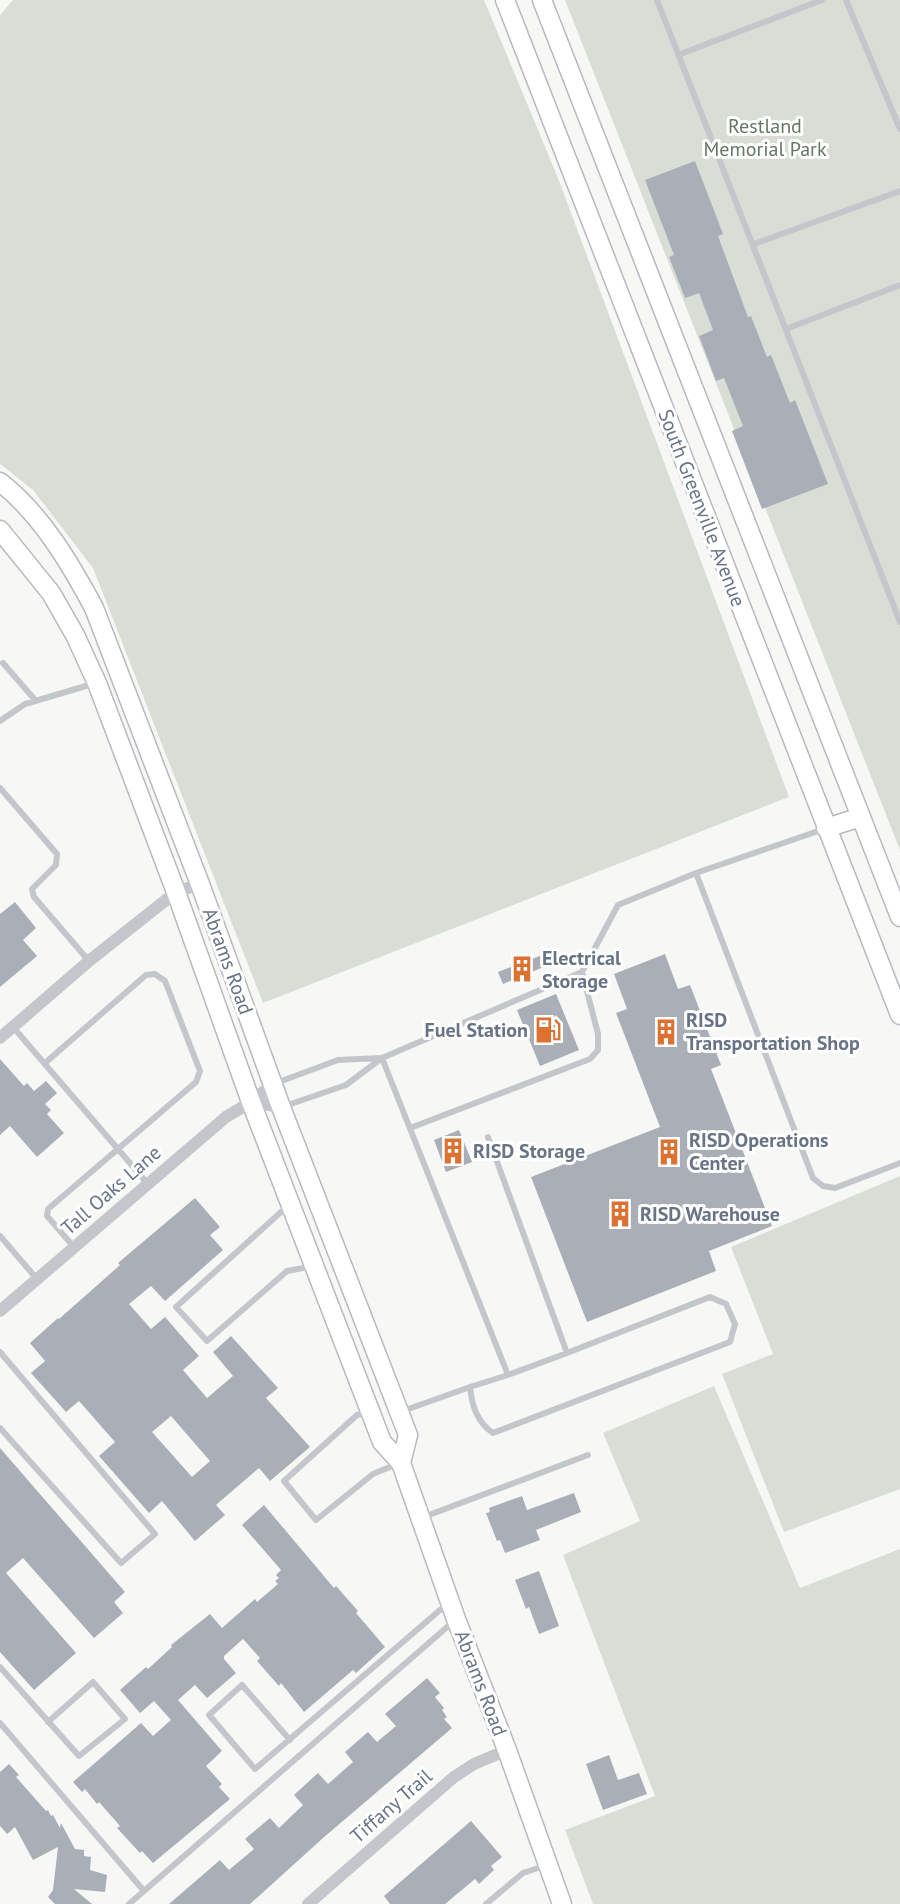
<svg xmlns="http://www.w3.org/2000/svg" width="900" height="1904" font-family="'PT Sans',sans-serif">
<rect width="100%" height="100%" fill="#f7f8f5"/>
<path fill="#d8ded6" d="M13 0H484L558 178 789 797 263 1003 93 568 33 490 0 464V15Z
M565 0H900V850Z
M900 1176V1489L784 1532 722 1374 773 1354 731 1247Z
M714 1386 800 1588 900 1549V1904H593L565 1830 655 1796 563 1555 640 1521 603 1433Z"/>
<path fill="#aaafb7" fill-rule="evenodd" d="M695 161 723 234 718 236 748 317 751 316 767 357 771 355 790 403 795 400 828 484 762 509 732 431 743 426 724 378 716 381 699 336 713 330 699 293 685 298 669 257 674 255 645 180Z
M15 902 36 928 23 940 37 956 0 987V914Z
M665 954 678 989 690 985 721 1065 711 1069 772 1226 709 1251 716 1271 587 1322 531 1177 660 1127 616 1013 627 1009 614 974Z
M542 955 546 966 503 984 498 972Z
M556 994 579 1050 540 1066 517 1010Z
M0 1059 24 1086 27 1083 34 1091 46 1081 57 1093 45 1104 51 1110 47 1114 64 1133 37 1157 10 1126 0 1135Z
M459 1130 472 1162 446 1172 434 1140Z
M195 1198 220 1227 210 1235 223 1250 165 1301 151 1286 129 1304 151 1329 165 1317 199 1356 183 1370 207 1398 233 1376 213 1352 231 1336 278 1388 266 1398 310 1447 270 1481 259 1468 216 1505 225 1515 195 1541 162 1501 149 1513 99 1456 115 1442 79 1401 66 1412 31 1373 45 1361 30 1343 58 1318 59 1319 120 1265 118 1263ZM171 1416 210 1461 192 1477 152 1432Z
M0 1448 125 1592 114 1602 123 1613 94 1638 23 1558 6 1573 76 1653 34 1690 0 1652Z
M574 1493 581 1512 536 1530 540 1540 505 1553 500 1540 497 1541 486 1513 490 1512 489 1508 522 1496 527 1510Z
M264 1505 334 1588 336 1586 358 1611 356 1613 385 1647 356 1673 353 1670 304 1712 281 1683 279 1686 257 1661 260 1658 243 1639 224 1656V1659L236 1673 207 1698 195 1685 178 1700 222 1751 206 1766 222 1784 219 1787 230 1799 153 1863 142 1851 140 1853 117 1828 120 1826 99 1802 97 1804 85 1789 82 1792 73 1782 141 1723 153 1736 171 1720 154 1701 140 1713 120 1690 146 1667 148 1669 172 1647 171 1645 210 1614 222 1628 255 1599 257 1602 278 1584 275 1581 279 1578 276 1575 281 1570 242 1525Z
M539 1571 559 1626 539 1634 529 1607 526 1609 515 1580Z
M427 1678 440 1693 435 1697 444 1708 442 1710 447 1717 444 1719 452 1728 323 1838 250 1904H169L220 1860 229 1870 254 1849 245 1839 270 1818 279 1828 303 1805 294 1795 318 1773 328 1784 353 1762 345 1752 368 1732 377 1742 396 1726 385 1714Z
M609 1755 618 1780 639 1773 647 1794 603 1810 586 1764Z
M9 1764 19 1775 16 1777 46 1811 48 1810 51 1816 53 1815 60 1828 61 1823 75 1849 84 1850V1856L91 1857 90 1870 107 1875 105 1892 74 1889 92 1904H55L48 1897 53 1890 58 1847 33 1860 15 1827 7 1834 0 1826V1772Z
M471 1821 502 1857 491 1866 494 1870 479 1884 475 1879 445 1904H390L384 1896Z"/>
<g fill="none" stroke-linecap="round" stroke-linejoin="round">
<g stroke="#b6b9bf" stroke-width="21">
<path id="secondary" d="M505 0 900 1015
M542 0 900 917
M0 482C41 514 70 563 94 608L200 884 281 1107 408 1435 401 1463
M0 530 51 593 75 635 97 683 176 892 251 1102 382 1442 401 1463 456 1619 507 1750 562 1904
M826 828 861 817"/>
</g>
<path stroke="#c3c6ca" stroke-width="6" d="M657 0 900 622
M846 0 900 129
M678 55 822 0
M754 244 900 191
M786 329 900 285
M3 663 36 701
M0 721 25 704 96 683
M0 788 57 854 56 865 32 889 34 897 89 961
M696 873 813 1178 823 1186 835 1188 900 1163
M13 1027 148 1184
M382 1058 508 1375 470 1387C472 1406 477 1422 493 1433L730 1342 735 1324 726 1304 710 1297 567 1353 488 1137
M45 1063 146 975 155 974 165 981 200 1071 196 1082 48 1209 47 1216 74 1247
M276 1083 338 1060 381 1058
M282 1107 346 1085 382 1058 582 972 618 905 696 873 824 829
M410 1128 590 1059 598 1050V1034L582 972
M291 1208 281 1212 176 1307 207 1341 287 1271 314 1266
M0 1236 37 1279
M0 1352 155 1534 121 1563 0 1428
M508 1375 567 1353
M369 1412 357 1415 284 1481 316 1520 373 1474 397 1464
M400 1412 470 1387
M421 1518 588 1455
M0 1667 79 1756 125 1719 93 1682 48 1722
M0 1723 144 1891
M290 1740 242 1685 209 1715 255 1769 447 1604
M129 1904 454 1621
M486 1904 523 1873 547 1865"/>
<path stroke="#c3c6ca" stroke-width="12" d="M0 1038 89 961 176 892 200 884
M251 1102 281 1107
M0 1311 226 1117 251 1102 273 1084
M308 1904 454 1777 474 1764 507 1750"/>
<use href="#secondary" stroke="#fff" stroke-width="18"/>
</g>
<defs>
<g id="building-bare" transform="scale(2.07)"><path d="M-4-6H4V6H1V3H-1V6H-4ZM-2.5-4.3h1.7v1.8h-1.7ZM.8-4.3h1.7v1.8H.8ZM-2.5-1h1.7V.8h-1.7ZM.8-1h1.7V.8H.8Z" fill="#dc7231" stroke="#fff" stroke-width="2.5" paint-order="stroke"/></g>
<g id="fuel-bare" transform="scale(2.07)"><path d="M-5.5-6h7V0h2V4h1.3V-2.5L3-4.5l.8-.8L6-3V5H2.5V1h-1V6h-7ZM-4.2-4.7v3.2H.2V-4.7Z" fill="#dc7231" stroke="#fff" stroke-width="2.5" paint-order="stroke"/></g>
</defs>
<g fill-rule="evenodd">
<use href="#building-bare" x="522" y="969"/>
<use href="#fuel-bare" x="548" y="1030"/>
<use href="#building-bare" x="666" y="1032"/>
<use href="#building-bare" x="453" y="1151"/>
<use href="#building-bare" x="669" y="1152"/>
<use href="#building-bare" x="620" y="1214"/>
</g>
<g text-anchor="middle" stroke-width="6" stroke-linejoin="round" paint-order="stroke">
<g font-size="20" fill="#647763" stroke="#fff">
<text x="765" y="133">Restland<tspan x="765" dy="23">Memorial Park</tspan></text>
</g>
<g font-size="20" fill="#687485" stroke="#fff">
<text transform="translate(702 508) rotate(69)" y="7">South Greenville Avenue</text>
<text transform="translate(228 961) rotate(70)" y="7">Abrams Road</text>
<text transform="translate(111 1190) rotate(-41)" y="7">Tall Oaks Lane</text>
<text transform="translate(481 1683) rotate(69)" y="7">Abrams Road</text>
<text transform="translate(391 1806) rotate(-41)" y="7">Tiffany Trail</text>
</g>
<g font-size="20" font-weight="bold" fill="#687485" stroke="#fff" text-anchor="start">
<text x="542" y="965">Electrical<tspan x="542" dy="23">Storage</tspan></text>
<text x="686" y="1027">RISD<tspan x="686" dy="23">Transportation Shop</tspan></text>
<text x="528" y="1037" text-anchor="end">Fuel Station</text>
<text x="689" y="1147">RISD Operations<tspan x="689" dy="23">Center</tspan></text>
<text x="473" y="1158">RISD Storage</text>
<text x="640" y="1221">RISD Warehouse</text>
</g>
</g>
</svg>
